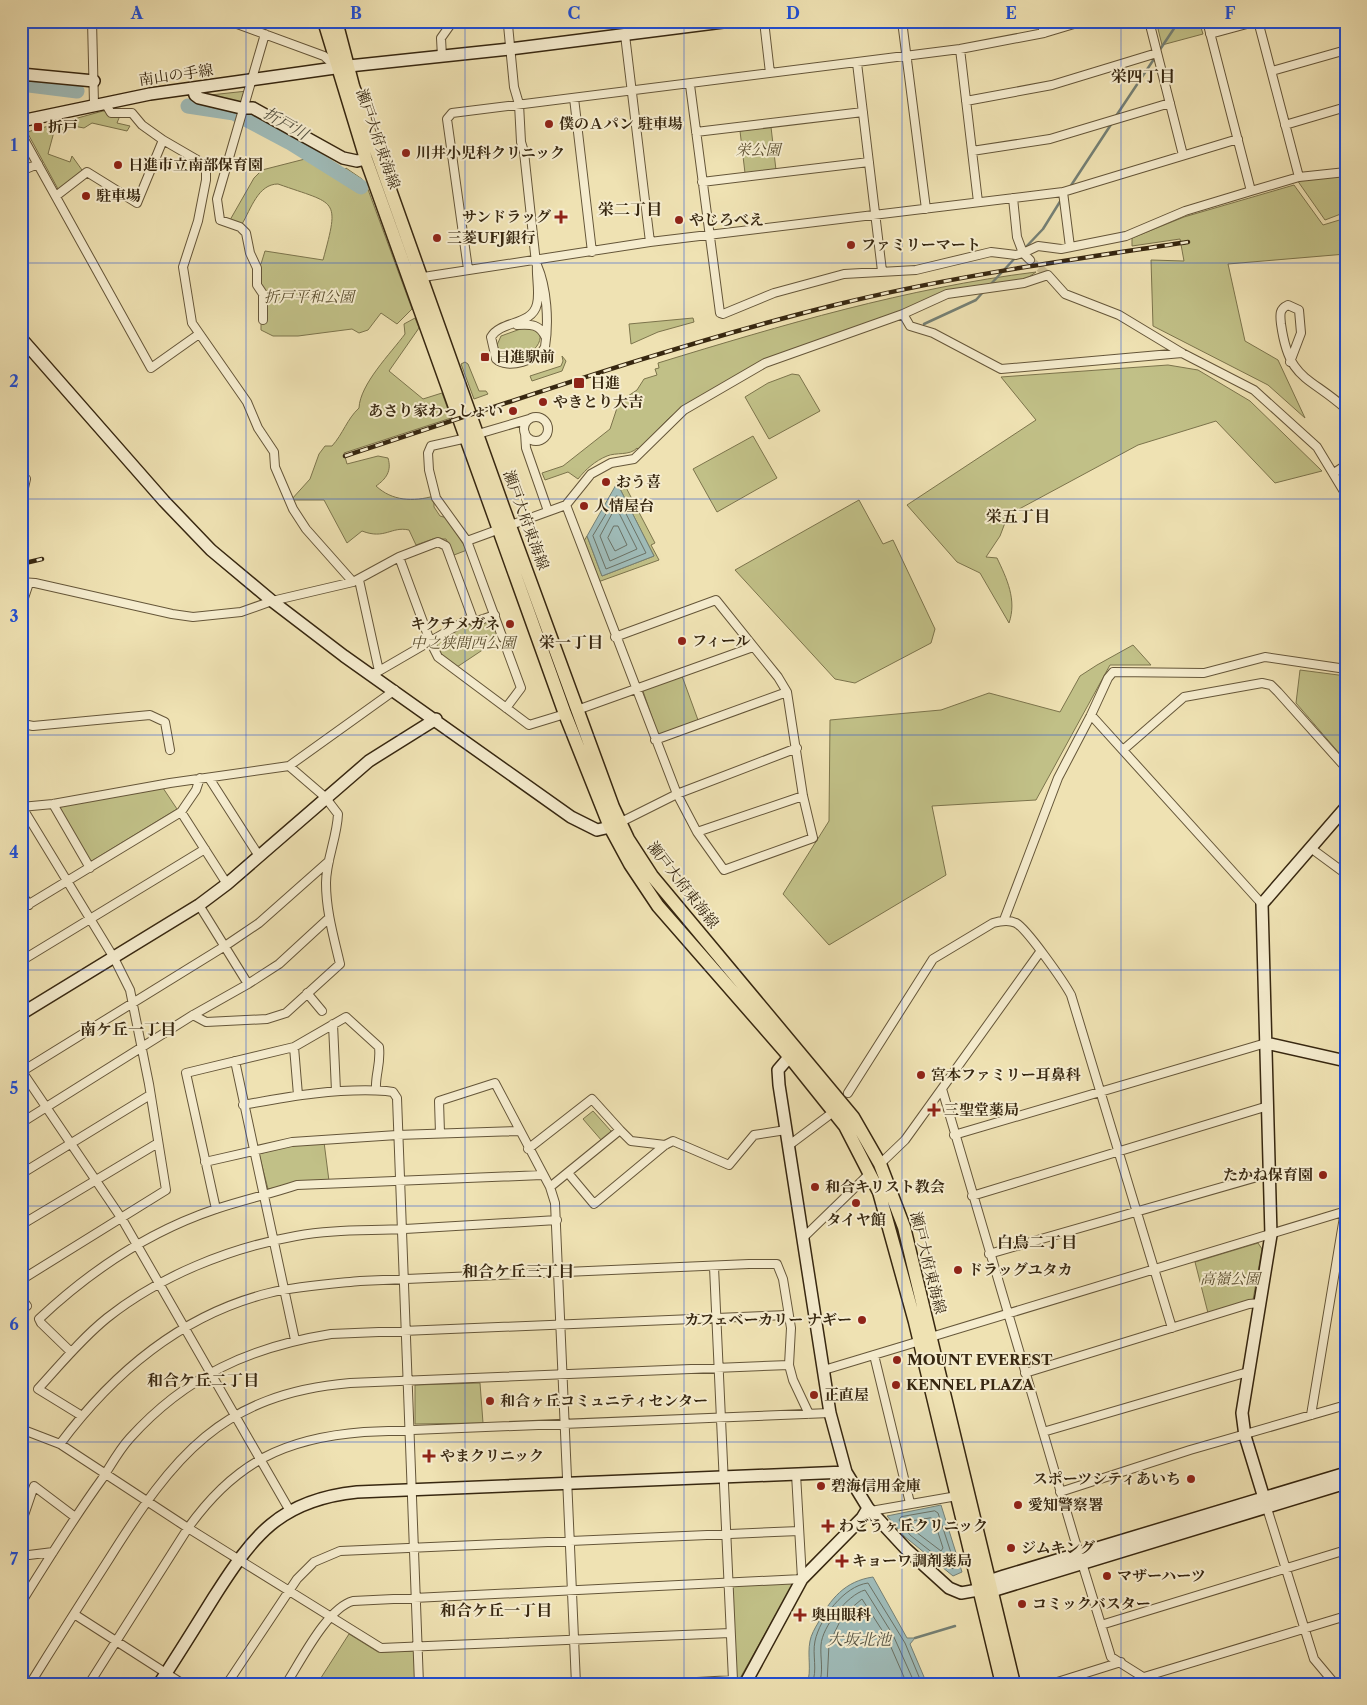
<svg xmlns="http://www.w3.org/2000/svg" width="1367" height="1705" font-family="'Libre Caslon Text','Noto Serif JP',serif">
<rect width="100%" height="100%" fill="#efe2b3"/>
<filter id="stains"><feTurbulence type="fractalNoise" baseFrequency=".004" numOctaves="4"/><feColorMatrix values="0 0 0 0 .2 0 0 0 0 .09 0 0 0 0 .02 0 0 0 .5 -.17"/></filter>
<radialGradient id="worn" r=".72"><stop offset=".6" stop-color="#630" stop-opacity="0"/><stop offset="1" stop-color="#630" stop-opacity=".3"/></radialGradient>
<path fill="#c1c087" stroke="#7c744c" d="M1156 21H1199L1203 34 1162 45Z
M247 91 243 106 201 96Z
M103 111 121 113 117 123 130 126 127 131 92 123 84 128 68 125 66 130 55 128 48 154 70 162 72 156 82 170 78 177 58 189 27 132Z
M771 127 776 170 745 173 740 131Z
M307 156 360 189 363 185 343 172 346 168 362 179 366 184 412 309 397 324 381 313 368 330 359 333 352 329 298 336H273L261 330V323H266C266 303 260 284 259 264H261L265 251 323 260C340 197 337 205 278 184 258 184 251 209 242 224L230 220 254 178 262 170 305 159Z
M1346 175V212L1325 220 1297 180Z
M1294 185 1323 225 1346 218V254L1228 264 1245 341 1278 360 1305 418 1268 385 1153 326 1151 260 1184 261 1180 239 1132 246V238L1184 217Z
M1036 272 1023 281 946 291 903 311 762 361 685 405 668 419 639 450 637 448C630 456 616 452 607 456 595 461 586 469 578 479L568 472 545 480 542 473 563 466 610 429 619 402 637 390 644 379 657 375 655 369 659 368 658 363C782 325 907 288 1036 272Z
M415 318 419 328 389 371 423 399 442 393 451 418 344 453 347 464 378 456 388 458C392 471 386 479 376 486 392 501 413 502 434 496V507L440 516 447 518 467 550 454 555 446 539H433L416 545 409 530C391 526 385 540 362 531L347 543 324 500H291L310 479 319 454 325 446H332C343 434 347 419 359 408 360 384 391 353 405 334L404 324Z
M693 318 694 322 658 332 631 344 629 324Z
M526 327 534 328 540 334C543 352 513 364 500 354L497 345 501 336Z
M562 356 566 361 562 371 532 381 530 376 561 366 563 361Z
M465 362 468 364 479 391H486L488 394 474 399 461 364Z
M1168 365 1198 370 1250 401 1322 471 1275 483 1216 421 1138 445 1008 515 1000 536 986 557 997 558C1007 579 1017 600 1009 623L980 573 957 562 907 505 1036 420 1001 377Z
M792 374 799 375 820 411 769 439 745 397 768 383Z
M753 436 777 478 717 512 693 469Z
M620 476 655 543 651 545 659 560 598 582 584 541 587 536 602 576 654 556 617 483Z
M859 500 883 544 893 540 935 629 931 643 855 683 835 679 735 570Z
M470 620 472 627 490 621 494 623 499 639 457 667 442 655 433 641Z
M1133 645 1151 665H1110L1036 800 932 806 946 875 829 945 783 894 829 821 830 720 941 710 989 693 1060 712 1080 676 1097 665Z
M1300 670 1346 676V761L1296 703Z
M682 676 698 720 660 734 657 732 643 691 646 688Z
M163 788 177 809 90 862 58 807Z
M593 1111 611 1131V1134L602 1141 583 1119Z
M324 1142 329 1181 296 1184 268 1189 259 1154 291 1145Z
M1258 1243 1262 1249 1253 1300 1208 1313 1195 1262Z
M480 1383 483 1423 415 1424V1385Z
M791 1581 792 1586 739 1680 735 1677 728 1582Z
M349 1634 378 1652 414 1651 416 1684H317Z"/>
<path fill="#9fbbb8" stroke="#758075" d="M617 483 654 556 602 576 587 536Z
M941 1505 962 1572 953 1576 904 1536 887 1516Z
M873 1577 907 1638H915L910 1644 927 1684H807C812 1670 807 1656 810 1641 811 1635 815 1628 818 1623 830 1599 845 1581 873 1577Z"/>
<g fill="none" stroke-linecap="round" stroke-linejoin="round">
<path stroke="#6b7164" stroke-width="1" d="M617 496 646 553 606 569 593 536Z
M617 509 637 549 610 561 600 536 614 510Z
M614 526H618L627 545 615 551 608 538Z
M935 1511 938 1513 955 1565 953 1569 910 1535 899 1520 901 1517Z
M931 1518 934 1520 943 1548 941 1551 916 1532 911 1524 913 1521Z
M812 1684C818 1670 812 1655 815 1641 820 1618 844 1586 868 1583L905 1643 922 1684
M819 1684C824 1672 820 1658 821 1645 822 1627 847 1595 865 1590L893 1635 915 1684
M827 1684 829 1644 843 1615 862 1599 887 1638 907 1684"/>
<path stroke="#758075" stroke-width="2.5" d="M1159 51 1179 21
M1116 116 1156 56
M1070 187 1112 123
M1024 249 1043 229 1061 200
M989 286 1016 257
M924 324 976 300 984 291
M915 1638 955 1626"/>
<path stroke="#9fbbb8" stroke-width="15" d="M21 84 77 91
M188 106 234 113 289 142 361 187"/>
<path stroke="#cabd92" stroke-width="8" stroke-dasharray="8 4" stroke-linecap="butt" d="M1030 260 1048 275"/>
<g stroke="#655639" stroke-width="10">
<path id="street" d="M92 21 94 104
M229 21 324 56 336 67
M513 21 508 25 514 87 519 104 521 142 524 152 536 263
M764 21 770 73
M902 21 926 209
M1041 21 1044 33
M1149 21 1183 155
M1207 21 1251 191 1299 177 1346 172
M1258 21 1299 177
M1210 34 1258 21
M625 35 650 242
M960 49 978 202
M442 57 441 38 453 21
M857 63 882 271
M1272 71 1346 50
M690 85 720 313 723 314 774 293 844 274 916 270 991 252 1016 255 1023 253 1030 260
M574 98 592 252
M966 101 1052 85 1157 53
M105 103 111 113H132L142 125 163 140 206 165V180L198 221 183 267 192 323 247 402 258 428 274 452 275 467 293 509 306 529 353 582
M1285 125 1346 107
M696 132 863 112
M21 134 151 368 199 334
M972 151 1050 139 1170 103
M21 171 38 164
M702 182 869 162
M1063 192 1070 247
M56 196 87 172 137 203 163 140
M1013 198 1017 237 1023 253 1038 246 1061 249 1126 236 1185 211 1251 191
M537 265C547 288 549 322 545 347 539 360 507 370 496 359L491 337C501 320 532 326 537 304 540 292 536 277 537 265Z
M468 269 447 119 452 113 960 49 1044 33 1084 21
M417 278 650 242 1063 192 1238 139
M903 314 910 326 933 333 1001 369 1182 353
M263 320V294L257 285V268L250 253 246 233 240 227 220 220 217 199 265 34
M517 325C531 324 540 324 546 338
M1290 362 1301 333 1299 310 1288 305C1279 309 1280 315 1281 324 1289 381 1308 375 1346 409
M524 429a12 12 0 1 1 24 0a12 12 0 1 1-24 0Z
M525 433 526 448 548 511
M478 434 529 419
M467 438 431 446 428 453 429 470 436 498 467 541 521 688 506 708
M1334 473 1346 465
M21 501 26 479
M566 505 677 794 697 832 724 870 813 838 803 796 787 692 778 677 716 600 615 637
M467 541 566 505 591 474 611 463 634 459 684 410 765 363 903 314 947 294 1024 283 1048 275 1065 294 1119 315 1182 353 1254 390 1317 447 1346 495
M399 557 430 641 438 657 529 725 565 714
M359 580 379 671 374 673
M21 582 35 583 172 614 193 617 241 612 272 601 353 582 399 557 438 542 446 546 474 622 495 615
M21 607 29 583
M379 671 472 617
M577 710 753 647
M1091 715 1262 904
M21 721 23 724 33 726 150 715 165 722 170 750
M655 740 787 692
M1123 750 1184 697 1262 683 1271 685 1278 692 1346 768
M209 778 259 856
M53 804 90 868
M21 807 53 804 170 783 289 766 395 690
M181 812 227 884
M617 824 677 794 797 748
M697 832 803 796
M1312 849 1346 874
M21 893 29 905
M199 905 248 984
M21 909 181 812 196 790 200 778
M1004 920 1058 778 1091 715 1108 678 1113 672 1204 673 1265 657 1346 669
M21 961 205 849
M307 993 322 1011
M193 1015 206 1022 267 1019 286 1013 340 964C334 938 326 911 326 883 326 860 337 838 338 814L325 797 289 766
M333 1024 336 1091
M294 1047 298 1095
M235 1061 295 1340
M21 1070 122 1219 290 1511
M21 1072 225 946 259 923 329 861
M942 1089 1079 1554
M848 1093 933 959 993 923C1000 921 1008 919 1016 923 1027 929 1064 982 1071 995L1172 1328
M243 1105C291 1096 338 1088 386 1091L393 1092 397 1098 419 1684
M21 1123 193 1015 248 984 279 964 329 918
M440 1133 439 1101 495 1083 550 1187 555 1203 576 1684
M954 1135 1266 1043
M788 1146 828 1116
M528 1149 592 1099 620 1130
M205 1162 292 1142 397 1135 518 1131
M880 1164 905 1140 1040 952
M568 1173 594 1204 665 1145 673 1141 729 1165 754 1135 786 1130
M21 1174 150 1095
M550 1187 620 1130 631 1141 665 1145
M972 1196 1268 1106
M216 1209 186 1073 294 1047 346 1017 379 1047C381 1065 375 1074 376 1090
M21 1225 158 1143
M804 1237 870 1173
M989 1254 1271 1173
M714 1267 733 1680
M21 1280 166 1190 149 1084 130 990 114 958 22 807
M21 1298 27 1306 21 1309
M931 1337 1346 1211
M71 1352 41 1323 39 1319C90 1271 150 1231 216 1209 243 1200 270 1194 297 1185L542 1175
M874 1355 910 1503
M824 1370 920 1341
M1025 1373 1249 1304 1260 1303
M1311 1415 1345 1211
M82 1416 38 1389C60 1365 81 1339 107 1318 160 1276 229 1248 296 1236 332 1229 369 1231 405 1229 456 1226 506 1223 557 1220
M21 1429 60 1444 188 1528 381 1648 730 1633
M1043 1432 1248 1372
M60 1444C113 1373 181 1315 269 1293 299 1286 329 1284 360 1281L749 1264H777L783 1279 791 1328 789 1365 793 1380 809 1414
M1060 1492 1190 1450 1346 1405
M1266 1505 1314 1659 1335 1684
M871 1511 957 1496
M21 1524 34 1486 75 1517
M21 1556 53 1552
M1082 1563 1111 1657 1154 1684
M21 1603C47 1561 73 1519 102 1479 111 1465 119 1450 130 1438 186 1376 250 1347 331 1334L788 1315
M74 1614 183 1684
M1101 1625 1346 1550
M21 1677 24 1684
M1144 1677 1346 1616
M30 1684C56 1642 82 1601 109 1559 173 1457 221 1394 350 1383L789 1365
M89 1684 188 1528C235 1462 285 1438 364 1432L830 1413
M227 1684 297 1579 314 1562 340 1551 799 1531
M286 1684C301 1661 327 1608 353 1601L802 1579 796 1474
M661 1684 733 1680 739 1684
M1051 1684 1121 1662"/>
</g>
<g stroke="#372710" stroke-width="14">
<path id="secondary" d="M21 74 94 81
M193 88 195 95 199 98 241 108H253L343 158 357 161 366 159
M21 121 150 94 349 66 510 49 731 21
M21 338 164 501 211 550 272 601 344 656 571 817 597 830 610 827
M21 1014 199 905 227 884 369 761 436 719
M1266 1043 1346 1061
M796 1049 778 1070 779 1085 830 1413 846 1472 868 1508 906 1549 949 1588 961 1593 978 1590 992 1591 1346 1483
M1264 1498 1245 1436 1242 1413 1271 1235 1262 904 1346 807
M982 1587 989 1581 1004 1576 1346 1473
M159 1684C178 1655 196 1626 214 1597 253 1536 279 1500 357 1492L846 1472
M745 1684 802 1579 862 1518 868 1508"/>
</g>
<g stroke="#372710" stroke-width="15">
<path id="primary" d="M324 21 366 159 565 714 610 827 630 864 658 906 789 1056 845 1126 879 1192 915 1322 1002 1684
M336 21 353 86 503 507 613 807 628 839 652 876 853 1117 880 1164 904 1227 1014 1684"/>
</g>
<use href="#street" stroke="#f5ecce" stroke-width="8"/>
<use href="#secondary" stroke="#f5ecce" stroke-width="11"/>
<use href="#primary" stroke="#efe2b3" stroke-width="12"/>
<g stroke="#372710" stroke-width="4.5">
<path id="rail" d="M345 456C508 403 669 346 835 305 952 276 1070 260 1188 242
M21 564 42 559"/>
</g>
<use href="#rail" stroke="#f5ecce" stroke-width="2.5" stroke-dasharray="8" stroke-linecap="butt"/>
</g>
<path fill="none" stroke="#1d4ed8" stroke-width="1" stroke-opacity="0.55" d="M246 21V1684M465 21V1684M684 21V1684M902 21V1684M1121 21V1684M21 263H1346M21 499H1346M21 735H1346M21 970H1346M21 1206H1346M21 1442H1346"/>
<g fill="#8f2418" stroke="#f5ecce" stroke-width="2">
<circle cx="549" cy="124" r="5"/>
<rect x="33" y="122" width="10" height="10" rx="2.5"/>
<circle cx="406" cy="153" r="5"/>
<circle cx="118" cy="165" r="5"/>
<circle cx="86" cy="196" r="5"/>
<path d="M558.5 209.5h5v5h5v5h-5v5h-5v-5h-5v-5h5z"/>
<circle cx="679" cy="220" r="5"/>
<circle cx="437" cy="238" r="5"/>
<circle cx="851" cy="245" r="5"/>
<rect x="480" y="352" width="10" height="10" rx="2.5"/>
<rect x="573" y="377" width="12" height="12" rx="2.5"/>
<circle cx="543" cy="402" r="5"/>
<circle cx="513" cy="411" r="5"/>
<circle cx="606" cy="482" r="5"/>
<circle cx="584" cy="506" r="5"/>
<circle cx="510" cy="624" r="5"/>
<circle cx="682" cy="641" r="5"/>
<circle cx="921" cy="1075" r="5"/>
<path d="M931.5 1102.5h5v5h5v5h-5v5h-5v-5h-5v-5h5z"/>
<circle cx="1323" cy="1175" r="5"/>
<circle cx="815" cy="1187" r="5"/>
<circle cx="856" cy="1203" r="5"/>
<circle cx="958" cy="1270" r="5"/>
<circle cx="862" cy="1320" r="5"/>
<circle cx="897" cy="1360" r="5"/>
<circle cx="896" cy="1385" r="5"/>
<circle cx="814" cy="1395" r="5"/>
<circle cx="490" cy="1401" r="5"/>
<path d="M426.5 1448.5h5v5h5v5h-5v5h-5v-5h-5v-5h5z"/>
<circle cx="1191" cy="1479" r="5"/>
<circle cx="821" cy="1486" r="5"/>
<circle cx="1018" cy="1505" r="5"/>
<path d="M825.5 1518.5h5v5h5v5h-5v5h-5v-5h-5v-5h5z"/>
<circle cx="1011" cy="1548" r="5"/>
<path d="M839.5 1553.5h5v5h5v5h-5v5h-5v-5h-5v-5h5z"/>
<circle cx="1107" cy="1576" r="5"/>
<circle cx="1022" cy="1604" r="5"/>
<path d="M797.5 1607.5h5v5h5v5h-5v5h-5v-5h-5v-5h5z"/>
</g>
<g text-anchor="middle" stroke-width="4" stroke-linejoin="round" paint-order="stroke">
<g font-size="15" fill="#372710" stroke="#f5ecce">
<text transform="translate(176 75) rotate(-8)" y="5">南山の手線</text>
<text transform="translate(378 139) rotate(71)" y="5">瀬戸大府東海線</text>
<text transform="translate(526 520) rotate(70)" y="5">瀬戸大府東海線</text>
<text transform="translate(683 885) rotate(52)" y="5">瀬戸大府東海線</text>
<text transform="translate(928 1263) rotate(76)" y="5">瀬戸大府東海線</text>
</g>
<g font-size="15" font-weight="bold" fill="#372710" stroke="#f5ecce" text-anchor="start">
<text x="559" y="129">僕のＡパン 駐車場</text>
<text x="48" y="132">折戸</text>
<text x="416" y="158">川井小児科クリニック</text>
<text x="128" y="170">日進市立南部保育園</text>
<text x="96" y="201">駐車場</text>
<text x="551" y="222" text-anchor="end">サンドラッグ</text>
<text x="689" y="225">やじろべえ</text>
<text x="447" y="243">三菱UFJ銀行</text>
<text x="861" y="250">ファミリーマート</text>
<text x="495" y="362">日進駅前</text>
<text x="590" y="388">日進</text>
<text x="553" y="407">やきとり大吉</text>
<text x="503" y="416" text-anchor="end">あさり家わっしょい</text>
<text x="616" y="487">おう喜</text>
<text x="594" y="511">人情屋台</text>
<text x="500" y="629" text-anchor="end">キクチメガネ</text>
<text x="692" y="646">フィール</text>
<text x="931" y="1080">宮本ファミリー耳鼻科</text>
<text x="944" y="1115">三聖堂薬局</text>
<text x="1313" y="1180" text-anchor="end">たかね保育園</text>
<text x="825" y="1192">和合キリスト教会</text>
<text x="856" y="1225" text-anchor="middle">タイヤ館</text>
<text x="968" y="1275">ドラッグユタカ</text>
<text x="852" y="1325" text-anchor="end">カフェベーカリー ナギー</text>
<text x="907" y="1365">MOUNT EVEREST</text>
<text x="906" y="1390">KENNEL PLAZA</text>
<text x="824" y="1400">正直屋</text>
<text x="500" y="1406">和合ヶ丘コミュニティセンター</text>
<text x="440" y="1461">やまクリニック</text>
<text x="1181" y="1484" text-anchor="end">スポーツシティあいち</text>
<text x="831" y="1491">碧海信用金庫</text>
<text x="1028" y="1510">愛知警察署</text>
<text x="839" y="1531">わごうヶ丘クリニック</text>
<text x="1021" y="1553">ジムキング</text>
<text x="852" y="1566">キョーワ調剤薬局</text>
<text x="1117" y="1581">マザーハーツ</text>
<text x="1032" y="1609">コミックバスター</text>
<text x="811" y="1620">奥田眼科</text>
</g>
<g font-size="15" font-style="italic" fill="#5a4d2e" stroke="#f5ecce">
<text x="758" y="155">栄公園</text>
<text x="309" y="302">折戸平和公園</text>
<text x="463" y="648">中之狭間西公園</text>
<text x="1230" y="1284">高嶺公園</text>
</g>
<g font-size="16" font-weight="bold" fill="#372710" stroke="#f5ecce">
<text x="1143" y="82">栄四丁目</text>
<text x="630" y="215">栄二丁目</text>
<text x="1018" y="522">栄五丁目</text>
<text x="571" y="648">栄一丁目</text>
<text x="128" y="1035">南ケ丘一丁目</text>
<text x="1037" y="1248">白鳥二丁目</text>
<text x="518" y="1277">和合ケ丘三丁目</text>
<text x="203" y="1386">和合ケ丘二丁目</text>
<text x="496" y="1616">和合ケ丘一丁目</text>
</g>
<g font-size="16" font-style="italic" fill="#565342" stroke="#f5ecce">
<text transform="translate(286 123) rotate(30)" y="6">折戸川</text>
<text x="859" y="1645">大坂北池</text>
</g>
</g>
<rect width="1367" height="1705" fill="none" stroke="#efe2b3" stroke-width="55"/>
<rect x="28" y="28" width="1312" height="1650" fill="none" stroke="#1d4ed8" stroke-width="2"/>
<g font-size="16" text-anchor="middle" font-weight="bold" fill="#1d4ed8">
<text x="137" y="19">A</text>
<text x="356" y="19">B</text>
<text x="574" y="19">C</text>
<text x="793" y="19">D</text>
<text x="1011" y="19">E</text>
<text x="1230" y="19">F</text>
<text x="14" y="151">1</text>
<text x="14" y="387">2</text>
<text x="14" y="622">3</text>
<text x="14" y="858">4</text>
<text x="14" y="1094">5</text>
<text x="14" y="1330">6</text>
<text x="14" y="1565">7</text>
</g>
<rect width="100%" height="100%" filter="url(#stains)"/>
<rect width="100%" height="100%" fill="url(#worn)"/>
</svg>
